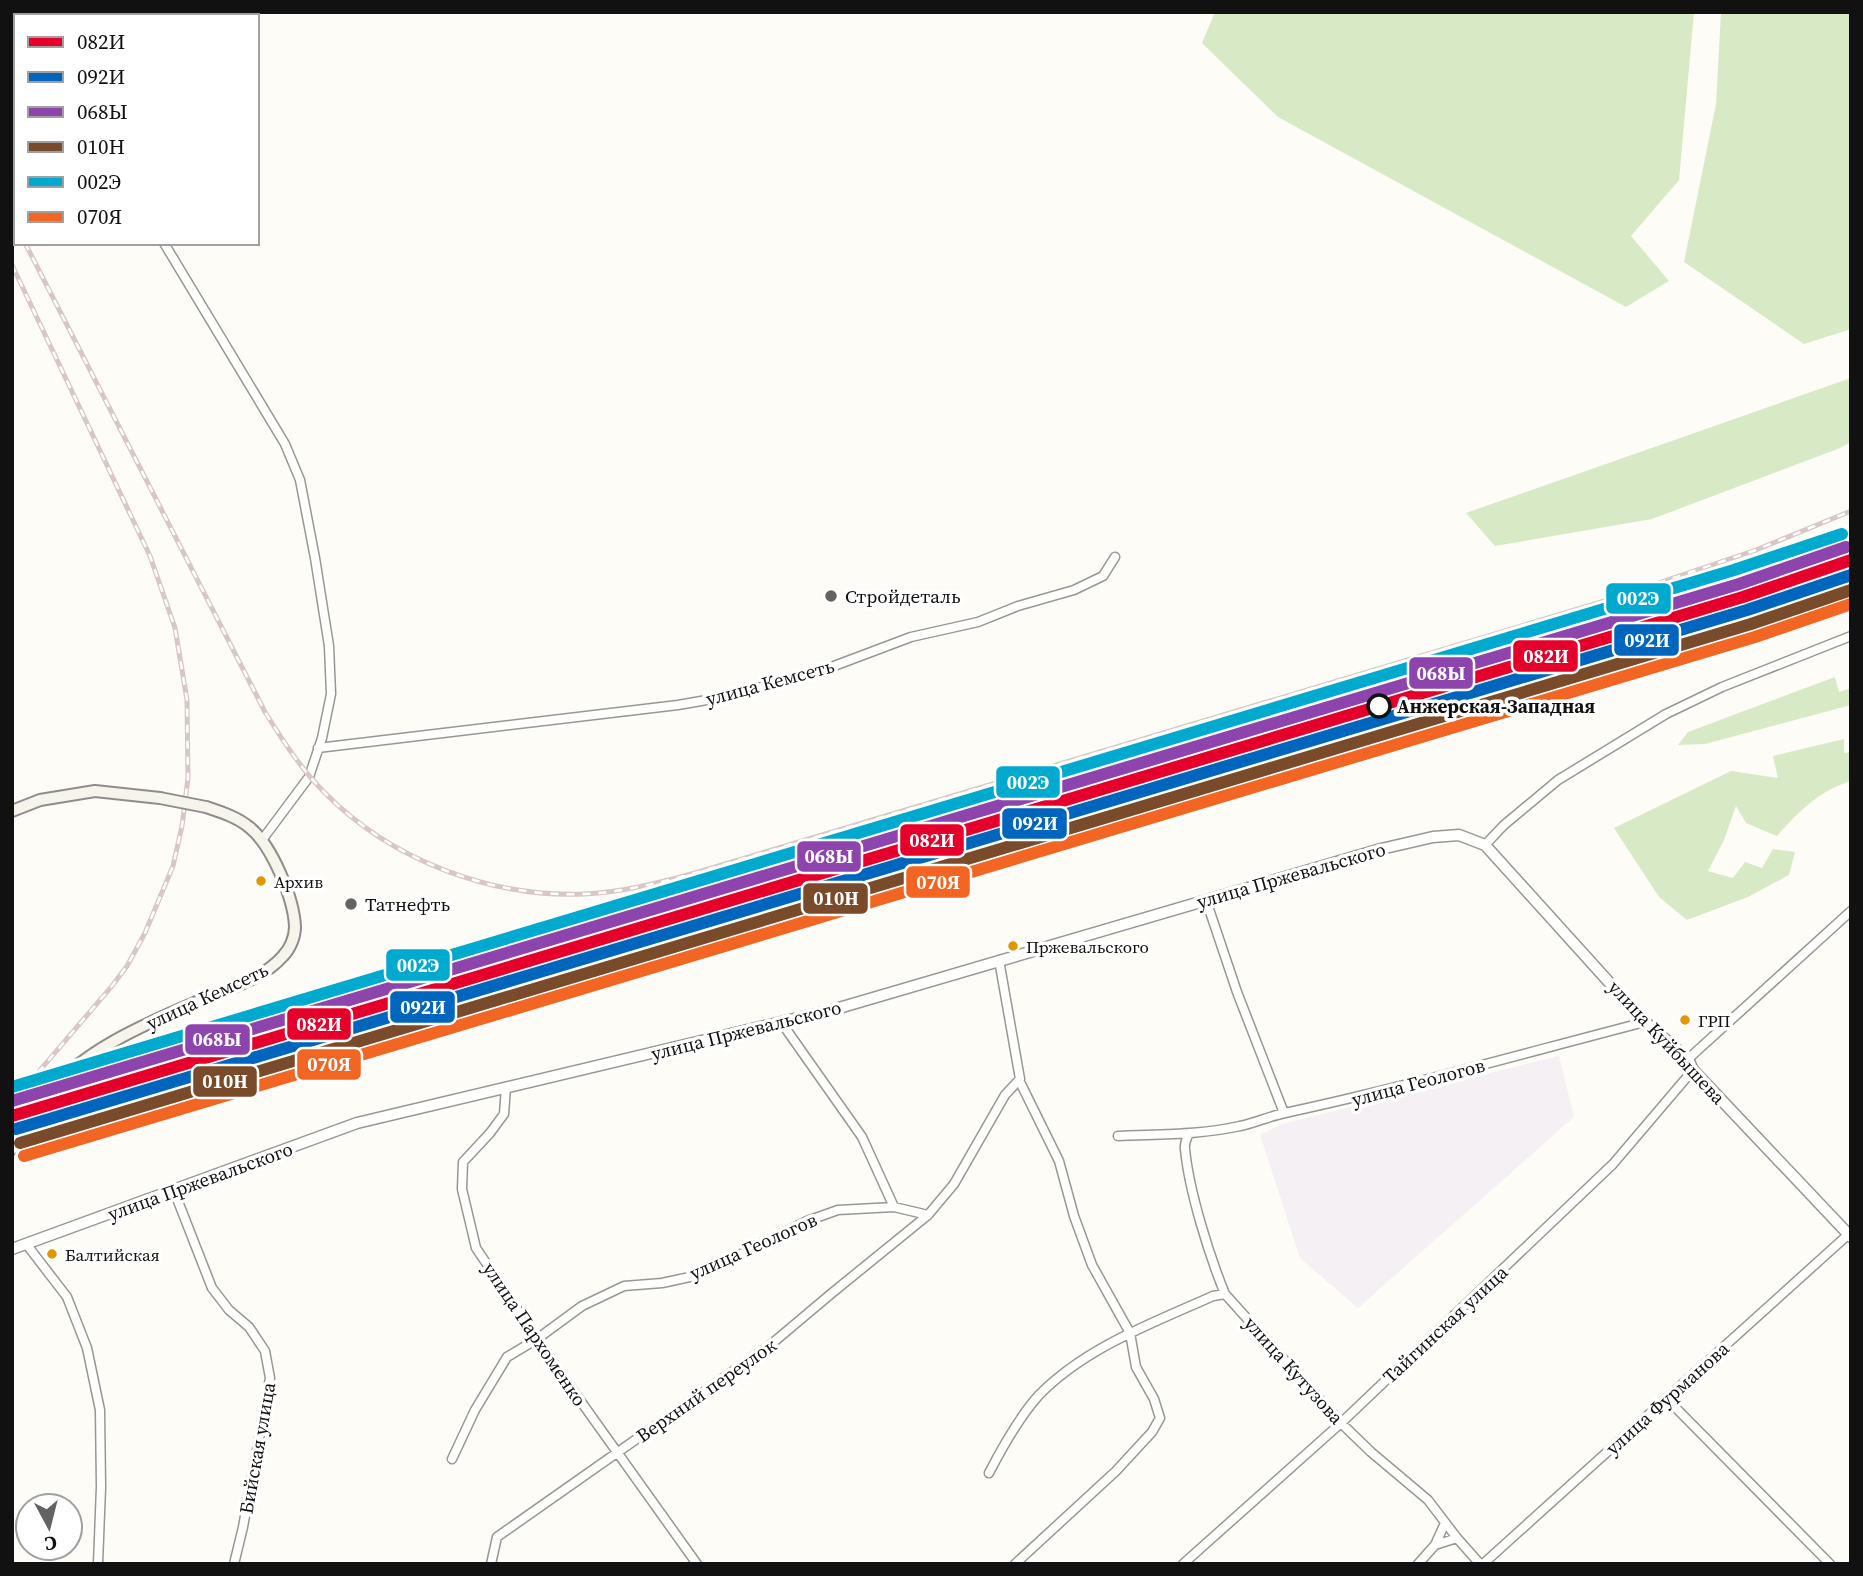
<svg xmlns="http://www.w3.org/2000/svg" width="1863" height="1576" font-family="'Source Serif 4',serif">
<rect width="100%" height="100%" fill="#fdfcf7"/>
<path fill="#f5f0f3" d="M1559 1056 1574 1117 1358 1308 1300 1258 1260 1135 1282 1124Z"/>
<path fill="#d8eac5" d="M1215 12H1694L1679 180 1631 236 1669 281 1626 307 1278 117 1202 43Z
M1721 12H1851V329L1804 344 1684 262 1716 104Z
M1851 378V442L1840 448 1652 519 1495 546 1466 513Z
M1835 677 1839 692 1851 688V705L1705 744 1678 745 1688 732Z
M1844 739V753L1851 752V781C1820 790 1798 812 1777 836L1746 823 1736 806 1724 840 1708 871 1733 878 1745 862 1762 868 1773 849 1795 852 1789 875 1748 897 1687 920 1659 897 1614 828 1731 771 1778 778 1773 756Z"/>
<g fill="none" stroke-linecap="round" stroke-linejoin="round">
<g stroke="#979795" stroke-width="11">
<path id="minor" d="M12 59 16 61
M164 243 285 444 300 480 315 558 329 646 331 694 322 738 309 777 262 840
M318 748 678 705 730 696 834 666 911 637 978 622 1018 606 1074 590 1103 576 1115 557
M1485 845 1504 825 1558 780 1666 714 1722 687 1851 636
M1206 900 1237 992 1284 1113
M781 1022 862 1137 894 1207
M1688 1059 1851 911
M506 1087 504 1114 490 1133 463 1162 462 1189 476 1248 552 1361 697 1564
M1189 1133C1187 1138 1184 1143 1185 1149 1189 1191 1209 1255 1225 1294L1341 1423 1371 1452 1428 1500 1457 1538 1480 1564
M1118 1136C1158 1134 1200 1135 1240 1126 1255 1123 1270 1116 1285 1113 1406 1087 1525 1053 1645 1022
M174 1191 212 1288 229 1310 249 1327 265 1351 270 1378 243 1527 234 1564
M27 1245 67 1297 87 1348 100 1410 101 1487 98 1564
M1667 1399 1830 1564
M452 1459 475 1410 507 1357 537 1339 582 1306 624 1286 662 1283 699 1275 807 1221 838 1210 894 1207 928 1215
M989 1473C1003 1446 1019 1417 1039 1395 1086 1347 1153 1323 1213 1296L1225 1294
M1435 1545 1457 1538
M491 1564 497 1537 769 1346 832 1293 928 1215 954 1184 1005 1095 1020 1079 999 960
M1015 1564 1116 1471 1152 1432 1160 1418 1154 1399 1136 1367 1130 1333 1092 1265 1074 1216 1059 1161 1019 1080
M1183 1564 1341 1423 1613 1164 1693 1070
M1418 1564 1435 1545 1445 1523
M1483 1564 1851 1232"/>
</g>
<g stroke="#979795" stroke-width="13">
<path id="tertiary" d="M12 1249 357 1123 832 1010 1381 849 1433 837 1459 835 1485 845 1645 1022 1688 1059 1693 1070 1851 1237"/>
</g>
<g stroke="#8e8d8b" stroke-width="14">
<path id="secondary" d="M12 811 40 800 95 791 160 798
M12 1149C21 1134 29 1117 39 1103 79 1052 142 1025 199 1001 227 989 262 980 283 956 290 949 295 937 295 927 294 899 272 845 249 827 237 817 221 812 206 807"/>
</g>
<use href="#minor" stroke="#fffffe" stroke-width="8"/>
<use href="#tertiary" stroke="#fffffe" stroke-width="10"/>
<use href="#secondary" stroke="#f6f4eb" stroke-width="10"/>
<g stroke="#d9c6c7" stroke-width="5">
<path id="rail" d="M12 218 16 225
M25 243 265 712C283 741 301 769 325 793 391 860 491 898 585 894 623 892 659 883 695 873L1608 600 1756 550 1851 511
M12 265 150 556 175 628 187 700 188 778 182 826 173 866 145 933 127 966 112 986 12 1103"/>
</g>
<use href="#rail" stroke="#fff" stroke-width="2.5" stroke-dasharray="8" stroke-linecap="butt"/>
<g stroke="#8e8d8b" stroke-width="14" stroke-linecap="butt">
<path id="secondary-bridge" d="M160 798 206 807"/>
</g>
<use href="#secondary-bridge" stroke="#f6f4eb" stroke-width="10"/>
<g stroke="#fff" stroke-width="18">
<path id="rail-1" d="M12 1116 1743 597 1851 560"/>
</g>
<g stroke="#fff" stroke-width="18">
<path id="rail-2" d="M16 1129 1747 610 1851 575"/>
</g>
<g stroke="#fff" stroke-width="18">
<path id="rail-3" d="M12 1101 1739 584 1846 547"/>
</g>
<g stroke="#fff" stroke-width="18">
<path id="rail-4" d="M20 1143 1751 624 1851 590"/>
</g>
<g stroke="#fff" stroke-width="18">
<path id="rail-5" d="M12 1087 1734 570 1842 534"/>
</g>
<g stroke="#fff" stroke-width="18">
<path id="rail-6" d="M24 1156 1755 637 1851 604"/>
</g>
<use href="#rail-1" stroke="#e4002b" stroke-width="12"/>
<use href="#rail-2" stroke="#0065bd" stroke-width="12"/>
<use href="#rail-3" stroke="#8e44ad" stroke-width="12"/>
<use href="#rail-4" stroke="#7a4b2a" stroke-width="12"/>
<use href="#rail-5" stroke="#00a9ce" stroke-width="12"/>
<use href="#rail-6" stroke="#f26522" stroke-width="12"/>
</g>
<g fill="#646362" stroke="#fff" stroke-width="2.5">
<circle cx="831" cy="596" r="7"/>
<circle cx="351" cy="904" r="7"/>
</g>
<circle fill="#fff" stroke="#111" stroke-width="3.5" cx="1379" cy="706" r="11"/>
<g fill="#e09702" stroke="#fff" stroke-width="2.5">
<circle cx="261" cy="881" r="6"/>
<circle cx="1013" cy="946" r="6"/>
<circle cx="1685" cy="1020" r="6"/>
<circle cx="52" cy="1254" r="6"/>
</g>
<g text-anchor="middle" stroke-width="7" stroke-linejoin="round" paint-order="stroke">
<g font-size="17" fill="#111" stroke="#fff" text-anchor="start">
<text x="274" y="888">Архив</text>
<text x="1026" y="953">Пржевальского</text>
<text x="1698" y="1027">ГРП</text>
<text x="65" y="1261">Балтийская</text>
</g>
<g font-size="19" fill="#111" stroke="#fff" text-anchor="start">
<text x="845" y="603">Стройдеталь</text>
<text x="365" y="911">Татнефть</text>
</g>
<g font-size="19" fill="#111" stroke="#fff">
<text transform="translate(770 682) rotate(-15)" y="7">улица Кемсеть</text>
<text transform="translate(1291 875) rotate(-16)" y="7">улица Пржевальского</text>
<text transform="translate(207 996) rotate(-25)" y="7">улица Кемсеть</text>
<text transform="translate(746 1030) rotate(-14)" y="7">улица Пржевальского</text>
<text transform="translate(1667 1042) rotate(47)" y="7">улица Куйбышева</text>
<text transform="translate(1418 1082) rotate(-15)" y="7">улица Геологов</text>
<text transform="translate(200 1181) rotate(-20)" y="7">улица Пржевальского</text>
<text transform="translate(753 1246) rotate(-24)" y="7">улица Геологов</text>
<text transform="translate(1445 1324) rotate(-43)" y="7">Тайгинская улица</text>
<text transform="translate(535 1334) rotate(56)" y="7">улица Пархоменко</text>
<text transform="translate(1294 1370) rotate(48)" y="7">улица Кутузова</text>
<text transform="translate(706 1390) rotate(-35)" y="7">Верхний переулок</text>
<text transform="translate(1667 1398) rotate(-42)" y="7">улица Фурманова</text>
<text transform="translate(257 1448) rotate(-80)" y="7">Бийская улица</text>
</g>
<g font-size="19" font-weight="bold" fill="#111" stroke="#fff" text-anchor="start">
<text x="1397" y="713">Анжерская-Западная</text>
</g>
</g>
<g stroke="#fff" stroke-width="2.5">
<rect x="1605" y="582" width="67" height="33" rx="7" fill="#00a9ce"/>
<rect x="1613" y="623" width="67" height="34" rx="7" fill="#0065bd"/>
<rect x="1512" y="639" width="67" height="34" rx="7" fill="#e4002b"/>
<rect x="1408" y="656" width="66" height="34" rx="7" fill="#8e44ad"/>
<rect x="995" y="765" width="66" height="34" rx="7" fill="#00a9ce"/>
<rect x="1001" y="807" width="67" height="33" rx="7" fill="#0065bd"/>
<rect x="899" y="823" width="66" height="34" rx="7" fill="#e4002b"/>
<rect x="796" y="840" width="66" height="33" rx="7" fill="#8e44ad"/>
<rect x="905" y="865" width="66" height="34" rx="7" fill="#f26522"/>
<rect x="802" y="882" width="67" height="33" rx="7" fill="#7a4b2a"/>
<rect x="385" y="948" width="66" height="34" rx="7" fill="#00a9ce"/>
<rect x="389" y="990" width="67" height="34" rx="7" fill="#0065bd"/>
<rect x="286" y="1007" width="66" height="34" rx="7" fill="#e4002b"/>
<rect x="184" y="1023" width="67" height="33" rx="7" fill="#8e44ad"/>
<rect x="296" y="1048" width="66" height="33" rx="7" fill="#f26522"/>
<rect x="192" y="1065" width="66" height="33" rx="7" fill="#7a4b2a"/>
</g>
<g font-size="19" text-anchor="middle" font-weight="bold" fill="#fff">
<text x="1638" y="605">002Э</text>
<text x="1647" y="647">092И</text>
<text x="1546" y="663">082И</text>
<text x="1441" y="680">068Ы</text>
<text x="1028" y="789">002Э</text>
<text x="1035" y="830">092И</text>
<text x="932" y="847">082И</text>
<text x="829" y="863">068Ы</text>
<text x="938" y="889">070Я</text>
<text x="836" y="905">010Н</text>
<text x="418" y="972">002Э</text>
<text x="423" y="1014">092И</text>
<text x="319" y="1031">082И</text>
<text x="217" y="1046">068Ы</text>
<text x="329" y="1071">070Я</text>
<text x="225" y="1088">010Н</text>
</g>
<rect width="1863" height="1576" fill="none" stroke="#111111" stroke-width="28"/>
<rect x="14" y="14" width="245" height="231" fill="#ffffff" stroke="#a0a0a0" stroke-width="2"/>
<rect x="28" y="37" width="35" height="10" fill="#e4002b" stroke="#a0a0a0" stroke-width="2"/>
<text x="77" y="49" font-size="21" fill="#111111">082И</text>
<rect x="28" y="72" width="35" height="10" fill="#0065bd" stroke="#a0a0a0" stroke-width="2"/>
<text x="77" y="84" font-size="21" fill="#111111">092И</text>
<rect x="28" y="107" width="35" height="10" fill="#8e44ad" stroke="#a0a0a0" stroke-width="2"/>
<text x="77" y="119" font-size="21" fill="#111111">068Ы</text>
<rect x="28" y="142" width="35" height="10" fill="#7a4b2a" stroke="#a0a0a0" stroke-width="2"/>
<text x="77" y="154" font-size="21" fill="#111111">010Н</text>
<rect x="28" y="177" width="35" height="10" fill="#00a9ce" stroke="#a0a0a0" stroke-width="2"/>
<text x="77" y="189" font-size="21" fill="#111111">002Э</text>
<rect x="28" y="212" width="35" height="10" fill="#f26522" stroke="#a0a0a0" stroke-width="2"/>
<text x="77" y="224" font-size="21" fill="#111111">070Я</text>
<g transform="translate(49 1527) rotate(173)"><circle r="33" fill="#ffffff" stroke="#a0a0a0" stroke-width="2"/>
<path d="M0-5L12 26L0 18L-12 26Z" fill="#646362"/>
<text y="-10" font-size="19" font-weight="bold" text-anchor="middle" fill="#111111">С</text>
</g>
</svg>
